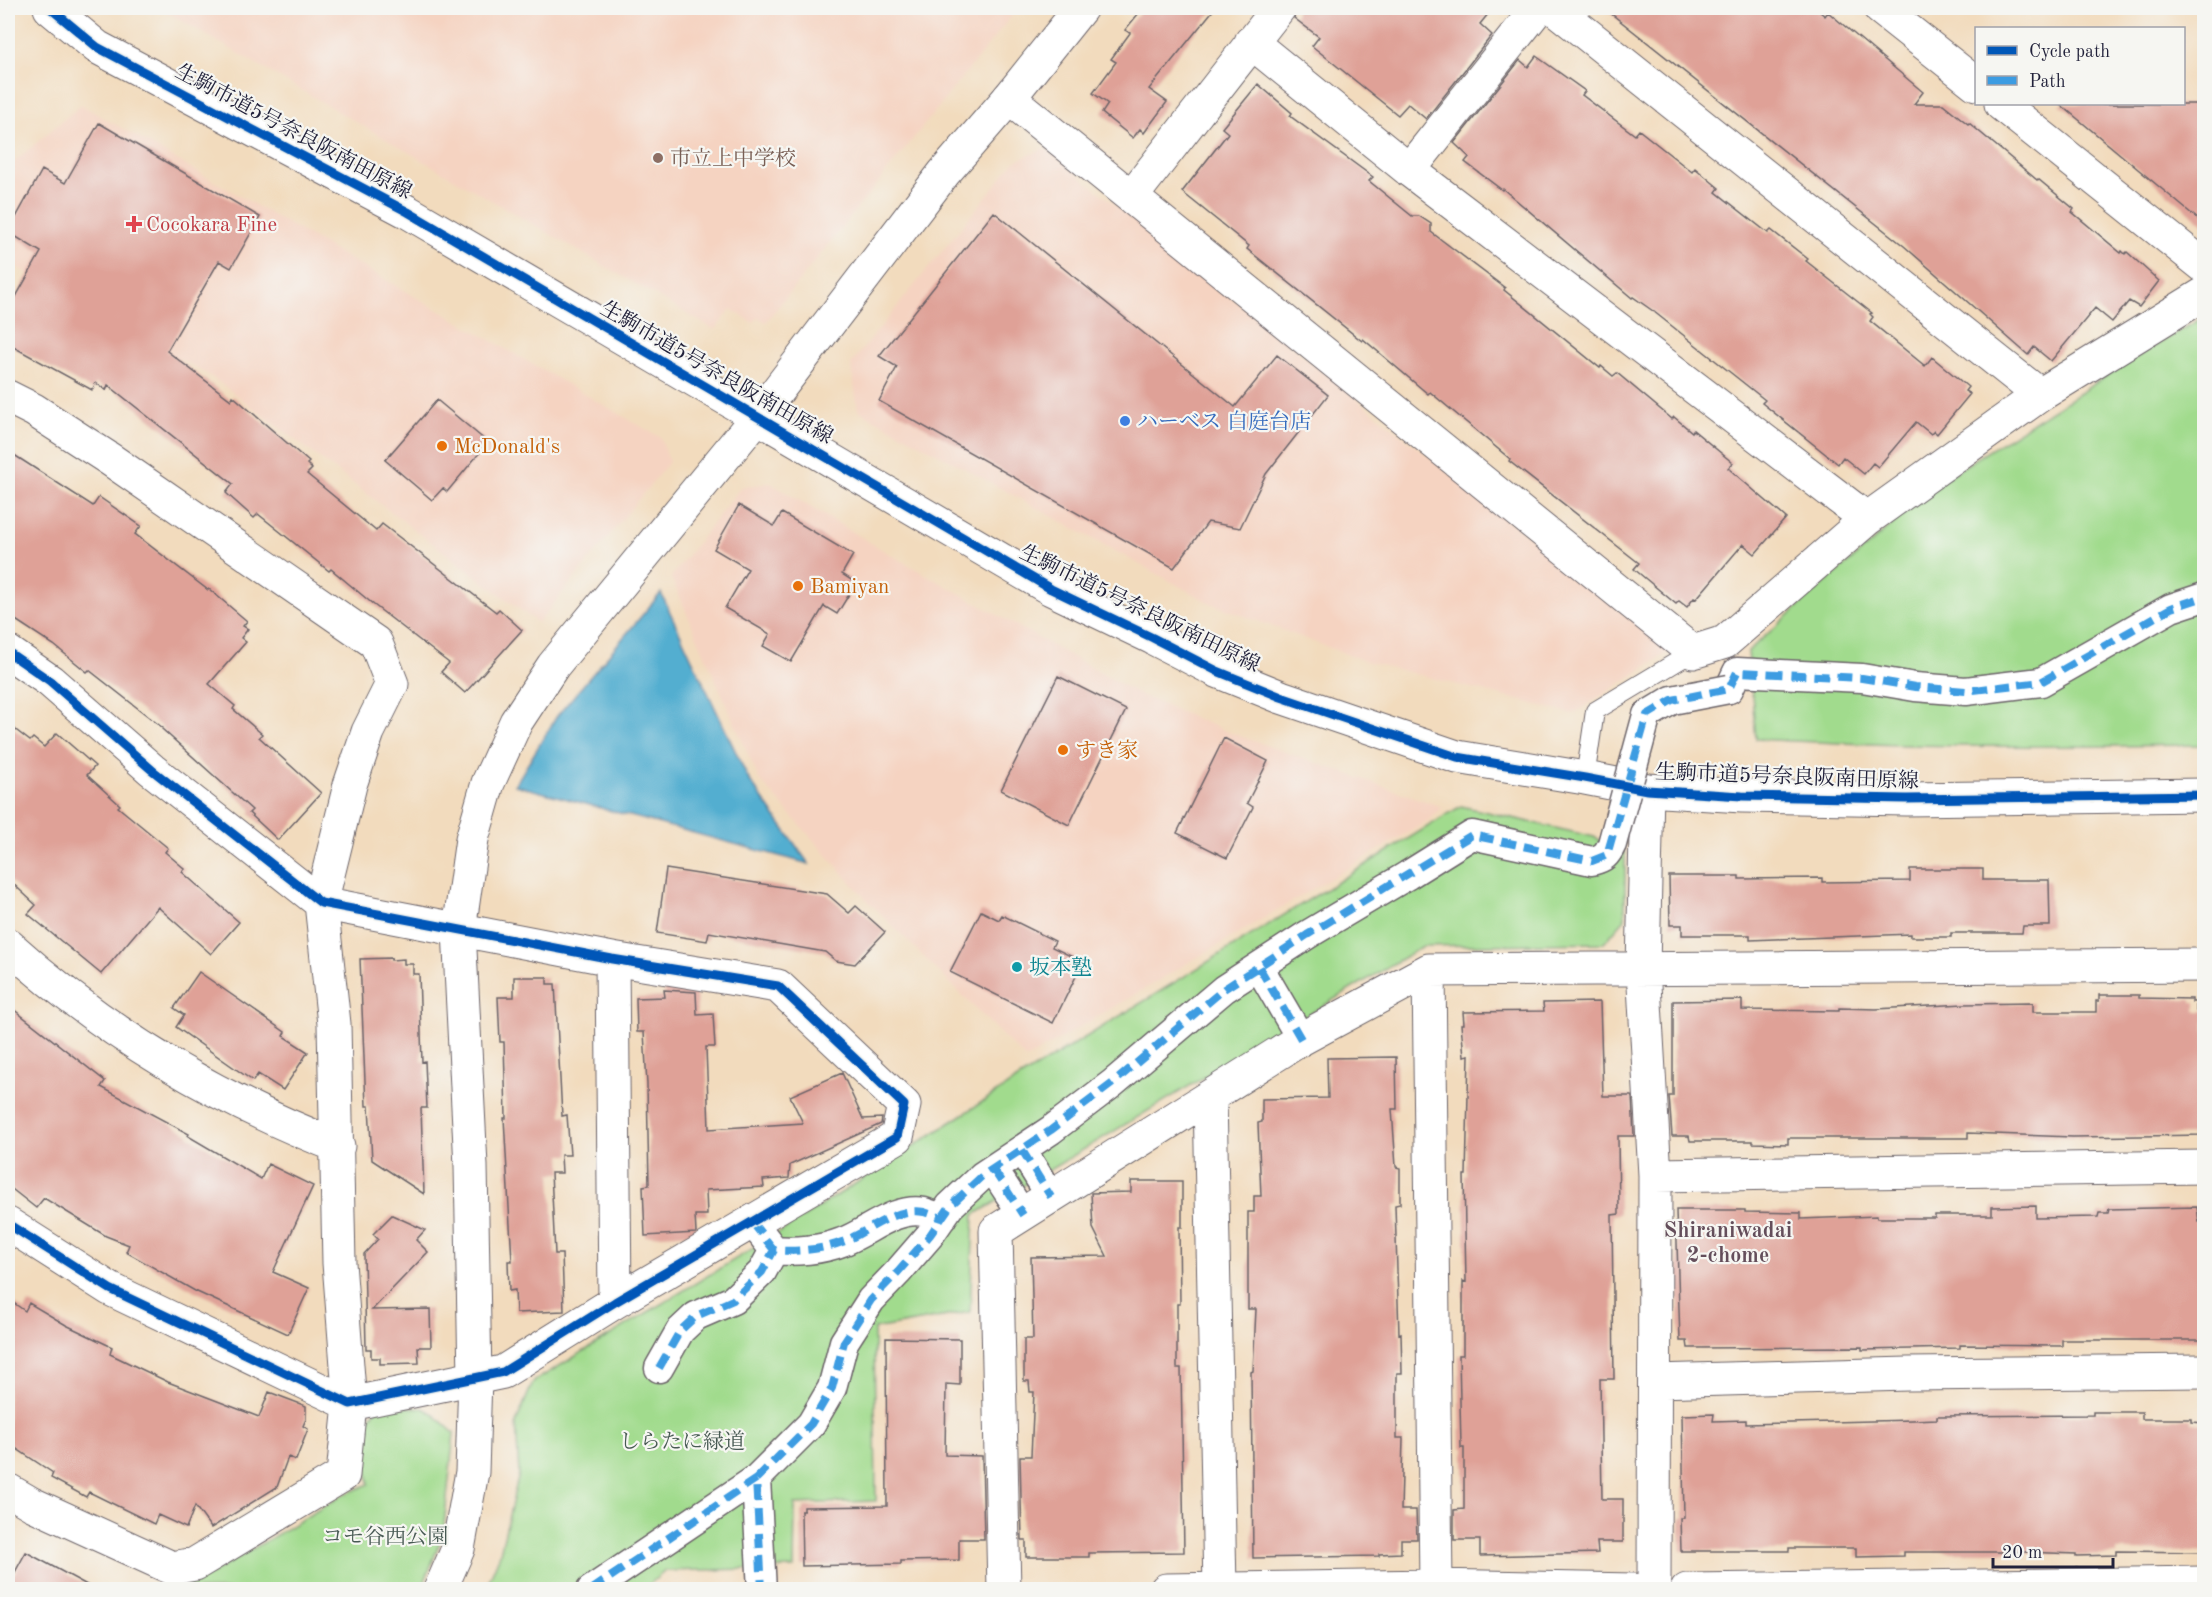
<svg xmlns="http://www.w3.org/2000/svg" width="2212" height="1597" font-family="'Old Standard TT','Noto Serif JP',serif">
<rect width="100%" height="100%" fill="#f6f6f2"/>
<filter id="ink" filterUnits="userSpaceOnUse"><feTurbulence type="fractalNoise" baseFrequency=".0167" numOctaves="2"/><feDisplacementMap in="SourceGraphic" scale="12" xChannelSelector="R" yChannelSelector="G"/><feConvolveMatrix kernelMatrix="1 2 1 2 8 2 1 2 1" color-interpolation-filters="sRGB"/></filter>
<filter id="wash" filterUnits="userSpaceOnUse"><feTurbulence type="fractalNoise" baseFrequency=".008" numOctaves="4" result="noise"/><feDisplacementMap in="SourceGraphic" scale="24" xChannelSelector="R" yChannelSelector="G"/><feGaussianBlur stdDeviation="1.35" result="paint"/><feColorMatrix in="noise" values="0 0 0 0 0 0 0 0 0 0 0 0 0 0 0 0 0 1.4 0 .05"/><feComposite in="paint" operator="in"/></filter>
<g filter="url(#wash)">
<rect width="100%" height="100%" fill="#f2dbbd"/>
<path fill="#f5d3c1" d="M160 8H1018L766 322 758 317 753 323 731 309 715 330Z
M81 105 661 438 669 462 538 623 212 377 8 262V167Z
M1045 148 1670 651 1573 714 1365 661 1210 603 858 410 851 364 1014 162Z
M770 483 891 555 1142 696 1231 733 1442 807 1429 820 1026 1059 867 900 759 779 671 577 741 487Z"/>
<path fill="#a1db8d" stroke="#627e64" stroke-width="1.5" d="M2204 317V745C2055 747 1905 748 1756 739L1748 651 1944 479 2149 349Z
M1461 806 1594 837 1625 853V919L1604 943 1423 946 974 1215 970 1312 874 1329 876 1501 795 1504 794 1568 665 1571 644 1589 485 1590 499 1557 519 1474 516 1423 533 1382 788 1227 1021 1077Z
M379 1406 423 1408 432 1413 454 1433 443 1534 422 1589 172 1590 211 1574 343 1495 369 1484 361 1430Z"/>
<path fill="#52aed0" stroke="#3a6886" stroke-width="1.5" d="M661 593 748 778 809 864 515 785 557 716Z"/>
<g id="blocks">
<path fill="#dfa197" d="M1143 8H1215L1149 89 1167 102 1144 133 1140 129 1133 138 1102 113 1108 104 1093 93 1116 62 1111 59 1130 33 1125 30Z
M1297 8H1493L1480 24 1492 35 1426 119 1408 104 1398 115 1312 46 1319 37 1294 18Z
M1604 8H1815L1825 16 1828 12 1923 92 1914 104H1943L1968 124 1969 123 2037 180 2038 179 2074 209 2072 212 2121 253 2122 251 2125 254 2127 252 2159 281 2139 307 2129 301 2112 322 2095 308 2051 361 2034 347 2028 355 1904 246Z
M1536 56 1585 91 1582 95 1635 135 1639 130 1692 172 1695 168 1719 188 1716 192 1768 233 1771 230 1808 259 1806 261 1872 313 1870 314 1873 317 1870 321 1925 366 1932 357 1968 387 1965 391 1970 394 1937 434 1934 431 1931 434 1916 422 1878 467 1873 463 1864 474 1843 457 1838 464 1762 403 1765 400 1653 311 1633 297 1632 298 1503 189 1502 190 1465 162 1469 157 1454 143 1520 60 1528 67Z
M1258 84 1292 113 1290 116 1373 177 1369 181 1412 216H1419L1431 224V232L1505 288 1504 290 1600 368 1601 366 1613 376 1617 373 1672 419 1674 417 1692 432 1693 430 1733 463 1728 468 1786 518 1755 554 1743 544 1696 599 1694 598 1687 607 1679 601 1676 604 1634 569 1639 563 1509 461 1510 459 1430 392 1428 394 1363 339 1362 341 1247 249 1249 246 1182 192 1228 133 1222 128Z
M2060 104H2205V225Z
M99 123 260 217 231 268 219 261 167 351 231 400 233 396 309 462 307 464 312 469 307 474 376 531 382 524 496 612 499 609 522 630 465 693 441 672 449 663 374 605 331 569 329 571 258 514 254 518 226 493 233 484 108 385 106 390 96 383 92 390 8 344V311L41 252 8 232 42 170 65 183Z
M994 212 1235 407 1277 355 1328 395 1266 474 1240 528 1208 522 1174 568 879 401 897 367 879 356Z
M437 400 486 441 484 443 486 445 447 492 443 488 432 500 385 460Z
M8 451 93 506 99 497 141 526 135 534 208 590 209 589 247 621 243 626 248 629 241 638 246 642 209 684 235 706 233 709 262 734 259 737 321 793 278 840 249 813 252 810 162 729 163 728 89 670 87 672 54 645 8 615Z
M739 505 774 526 782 513 853 555 842 574 856 583 837 614 824 606 791 662 763 646 770 634 725 608 748 569 714 549Z
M1058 676 1126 710 1069 825 1001 790Z
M8 724 30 741 33 738 44 747 57 733 95 766 87 775 120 805 118 807 168 848 165 852 185 869 182 872 239 922 211 954 158 907 101 974 28 914 36 905 8 879Z
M1224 738 1268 761 1247 803 1253 807 1227 858 1177 833Z
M666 869 827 894 849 913 856 906 885 932 855 964 836 961 825 952 709 932 707 941 657 933Z
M1910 869H1983V880H2049L2050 926H2023L2022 933H1951V937H1911V934L1750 940V935H1682V925H1670L1669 876H1739V879L1822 878V882L1910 881Z
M981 911 999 920 1002 915 1055 941 1052 947 1083 962 1053 1023 950 972Z
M391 958V960L404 959V964H413V974H419L422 1062 425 1061 427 1108H421L424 1194 372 1160 369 1106H366L360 959Z
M199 972 285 1032 283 1036 308 1052 283 1090 258 1074 253 1081 176 1027 184 1015 174 1008Z
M514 977H547V984H555L562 1116 567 1115 570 1155H561L562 1173H551L555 1254H562L564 1311 516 1313 515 1290 509 1291 508 1261H512L504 1118H506L504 1042H500L498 997H514Z
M664 990 696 992 697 1015 713 1014 715 1047H706L709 1129 803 1123 790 1096 842 1073 863 1119 882 1118 881 1124 790 1165 789 1178 763 1180 764 1187 706 1190 707 1215H695L696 1233 645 1236 643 1186 649 1185 647 1084 644 1032H637L636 998 665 997Z
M2099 995H2139V998L2192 999V1002H2196V1011H2205V1135L2073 1137 1968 1133V1138H1788V1144L1753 1143V1141H1690L1689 1136H1672L1669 1096H1673V1001L1742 1000V1010L1839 1011V1008L1876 1009 1964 1004 2033 1003V1012H2096V1001H2099Z
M1600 1002 1603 1096H1632L1634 1136H1618L1619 1214 1612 1215 1614 1379H1600L1602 1499H1623V1542H1597L1598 1553 1480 1556V1540H1454V1510L1464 1509V1448H1461L1459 1355H1463V1281L1466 1282 1464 1175H1466L1469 1055 1464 1056 1461 1024H1464L1463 1012 1544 1011 1543 1003Z
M8 1005 105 1081 101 1087 189 1134 188 1136 261 1179 268 1164 313 1186 273 1272 309 1288 288 1334 195 1291 126 1252 129 1245 106 1236 44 1198 36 1208 8 1186Z
M1396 1057 1397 1109H1392L1396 1167 1400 1168V1204L1395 1205 1399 1334 1401 1333 1402 1373H1397V1438H1403L1401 1510H1416L1417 1539H1401V1553L1379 1554V1556L1253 1558 1251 1372 1253 1371 1256 1309H1248V1212H1254V1196H1261L1258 1123 1262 1122V1099L1328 1098 1327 1058Z
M1131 1181H1182V1227H1179L1180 1304H1177V1368H1181L1184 1552 1089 1553V1557H1026V1540H1022L1020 1456H1031L1034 1392H1030L1029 1381H1024V1339H1033L1031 1257 1107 1256 1093 1228 1091 1193 1131 1192Z
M2036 1206V1218L2098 1217 2099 1213H2108L2109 1209 2197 1207 2199 1222H2205V1340H2062V1346L1960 1345V1348L1862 1350V1347L1688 1348 1687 1341H1680L1676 1210H1745V1212L1801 1213V1219L1877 1216V1218H1935V1215H1992V1207Z
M392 1215 425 1230 416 1240 428 1252 372 1310 430 1309 431 1347H418L419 1363 380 1364V1358H371V1349H366L364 1254 378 1239 373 1234Z
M8 1299 25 1311 29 1303 66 1325 112 1347 110 1354 168 1382 259 1417 269 1392 306 1406V1419L303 1426 308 1429 296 1460 288 1457 277 1487 211 1528 195 1506 186 1528 158 1515 154 1524 89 1492 86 1497 51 1478 53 1473 8 1443Z
M886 1338 960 1339V1385L946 1384 945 1455 982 1456 984 1539H959V1560L901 1561V1564L802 1566 801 1511H804V1507L887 1506Z
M2093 1412H2142V1419H2191V1422L2205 1423V1552L2116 1551V1555L2076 1556V1554L2025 1552H1903V1556L1856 1557V1548H1789V1551H1681L1680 1518H1684L1682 1415 1714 1414 1713 1421 1746 1420V1424L1913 1420 1937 1419V1416L2093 1415Z
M26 1552 96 1590H8V1585Z"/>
</g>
</g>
<g filter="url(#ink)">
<use href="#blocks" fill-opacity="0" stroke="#6b6368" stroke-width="1.5"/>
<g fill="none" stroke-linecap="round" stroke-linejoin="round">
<g stroke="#6b6368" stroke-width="20">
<path id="service" d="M1585 778 1595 711 1693 652"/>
</g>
<g stroke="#6b6368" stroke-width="31">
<path id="pedestrian" d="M1729 689 1737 672 1862 678 1915 687 1966 691 2041 682 2171 608 2204 597
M1259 967 1301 1039
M1022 1150 1051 1197
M993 1169 1023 1215
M752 1222 774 1250C795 1252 822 1250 842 1242 867 1233 896 1206 924 1212 930 1214 936 1216 942 1218
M659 1368 680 1331 696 1316 733 1300 762 1272 774 1250
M756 1479 811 1424 832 1388 844 1342 871 1300 898 1272 930 1235 950 1206 982 1176 1051 1130 1113 1083 1224 989 1307 935 1408 875
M591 1590 756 1479 762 1590"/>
</g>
<g stroke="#6b6368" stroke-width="35">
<path id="minor" d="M1554 8 2040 395
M1880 8 1976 84
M1251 42 1409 170 1867 519
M1009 98 1693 652 1725 642 1867 519 2040 395 2204 294
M2001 104 2204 266
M1409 170 1538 8
M1132 196 1279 8
M8 397 34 410 111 460 376 643 392 684 368 732 350 785 321 903 334 1024 339 1263 350 1404 343 1475 195 1564 172 1568 32 1504 8 1490
M8 652 50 681 152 770 321 903 612 959 778 986 904 1105 897 1137 615 1302 503 1372 350 1404 110 1289 8 1224
M1647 790 1643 968 1655 1175 1654 1590
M8 945C104 1032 216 1099 338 1146
M612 959 615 1302
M1429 970 1436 1586
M1210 1097 1220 1588
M1655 1175 2204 1167
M1656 1381 1908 1374 2204 1371
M1004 1590 996 1231 1301 1039 1429 970 2204 965
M1166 1590 1436 1586 1634 1590
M1687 1590 2204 1583"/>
</g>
<g stroke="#6b6368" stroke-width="35">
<path id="tertiary" d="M50 8 97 47 408 212 1051 589 1153 638 1217 671 1281 697 1457 757 1585 778 1647 790 1742 796 1906 799 2204 795
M440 1590 458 1549 472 1472 475 1378 471 1166 459 930 472 839 488 783 516 722 553 666 758 416 944 173 1009 98 1081 8"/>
</g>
<use href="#service" stroke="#fff" stroke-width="18"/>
<use href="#pedestrian" stroke="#fff" stroke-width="28"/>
<use href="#minor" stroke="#fff" stroke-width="33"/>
<use href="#tertiary" stroke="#fff" stroke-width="33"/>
<g stroke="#6b6368" stroke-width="31" stroke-linecap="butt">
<path id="pedestrian-bridge" d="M1408 875 1472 835 1592 861C1604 858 1607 855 1612 844L1647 715 1672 700 1729 689"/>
</g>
<use href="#pedestrian-bridge" stroke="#fff" stroke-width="28"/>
<path stroke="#3c9ce2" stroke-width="8" stroke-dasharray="15 8" stroke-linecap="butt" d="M1259 967 1301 1039
M1022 1150 1051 1197
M993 1169 1023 1215
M752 1222 774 1250C795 1252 822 1250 842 1242 867 1233 896 1206 924 1212 930 1214 936 1216 942 1218
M659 1368 680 1331 696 1316 733 1300 762 1272 774 1250
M756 1479 811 1424 832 1388 844 1342 871 1300 898 1272 930 1235 950 1206 982 1176 1051 1130 1113 1083 1224 989 1307 935 1472 835 1592 861 1607 855 1647 715 1672 700 1729 689 1737 672 1862 678 1915 687 1966 691 2041 682 2171 608 2204 597
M591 1590 756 1479 762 1590"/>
<g stroke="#f6f6f2" stroke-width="13">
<path id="cycleway" d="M50 8 97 47 408 212 1051 589 1153 638 1217 671 1281 697 1457 757 1585 778 1647 790 1742 796 1906 799 2204 795
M8 652 50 681 152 770 321 903 612 959 778 986 904 1105 897 1137 615 1302 503 1372 350 1404 110 1289 8 1224"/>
</g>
<use href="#cycleway" stroke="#0057b8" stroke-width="9"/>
</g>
</g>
<circle fill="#8d6e63" stroke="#f6f6f2" stroke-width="2" cx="658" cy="158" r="6"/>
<path fill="#e0444e" stroke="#f6f6f2" stroke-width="2" d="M131 215h6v6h6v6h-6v6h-6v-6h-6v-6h6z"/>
<circle fill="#3f7fe0" stroke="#f6f6f2" stroke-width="2" cx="1125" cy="421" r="6"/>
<g fill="#e8710a" stroke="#f6f6f2" stroke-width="2">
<circle cx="442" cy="446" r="6"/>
<circle cx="798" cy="586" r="6"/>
<circle cx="1063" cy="750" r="6"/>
</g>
<circle fill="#0f9aa8" stroke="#f6f6f2" stroke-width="2" cx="1017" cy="967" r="6"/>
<g text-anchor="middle" stroke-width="4.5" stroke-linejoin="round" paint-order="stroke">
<g font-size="21" fill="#22223b" stroke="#f6f6f2">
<text transform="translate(294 131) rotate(28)" y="7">生駒市道5号奈良阪南田原線</text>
<text transform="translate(717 372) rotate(30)" y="7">生駒市道5号奈良阪南田原線</text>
<text transform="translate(1140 608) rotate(26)" y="7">生駒市道5号奈良阪南田原線</text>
<text transform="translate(1787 776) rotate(2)" y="7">生駒市道5号奈良阪南田原線</text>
</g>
<g font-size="21" fill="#785e54" stroke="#f6f6f2" text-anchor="start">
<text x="670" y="165">市立上中学校</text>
</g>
<g font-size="21" fill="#be3a42" stroke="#f6f6f2" text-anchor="start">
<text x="146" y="231">Cocokara Fine</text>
</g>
<g font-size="21" fill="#366cbe" stroke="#f6f6f2" text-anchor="start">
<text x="1137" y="428">ハーベス 白庭台店</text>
</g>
<g font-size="21" fill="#c56008" stroke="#f6f6f2" text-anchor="start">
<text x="454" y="453">McDonald's</text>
<text x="810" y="593">Bamiyan</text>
<text x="1075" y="757">すき家</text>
</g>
<g font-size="21" fill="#0d838f" stroke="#f6f6f2" text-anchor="start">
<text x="1029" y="974">坂本塾</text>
</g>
<g font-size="21" fill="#485a54" stroke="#f6f6f2">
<text x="682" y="1448">しらたに緑道</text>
<text x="385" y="1543">コモ谷西公園</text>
</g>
<g font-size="22" font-weight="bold" fill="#644e5b" stroke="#f6f6f2">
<text x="1728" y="1237">Shiraniwadai<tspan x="1728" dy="25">2-chome</tspan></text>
</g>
</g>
<rect width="2212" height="1597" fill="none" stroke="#f6f6f2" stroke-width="30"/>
<rect x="1975" y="27" width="210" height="78" fill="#f6f6f2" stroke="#a1a1a9" stroke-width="1.5"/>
<rect x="1987" y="46" width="30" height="9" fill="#0057b8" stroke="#a1a1a9" stroke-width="1.5"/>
<text x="2029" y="57" font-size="18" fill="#22223b">Cycle path</text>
<rect x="1987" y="76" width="30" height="9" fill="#3c9ce2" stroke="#a1a1a9" stroke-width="1.5"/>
<text x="2029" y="87" font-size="18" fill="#22223b">Path</text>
<path d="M1993 1558v9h120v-9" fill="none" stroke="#22223b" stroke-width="3"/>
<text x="2002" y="1558" font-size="18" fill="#22223b" stroke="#f6f6f2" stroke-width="4.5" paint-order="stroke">20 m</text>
</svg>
